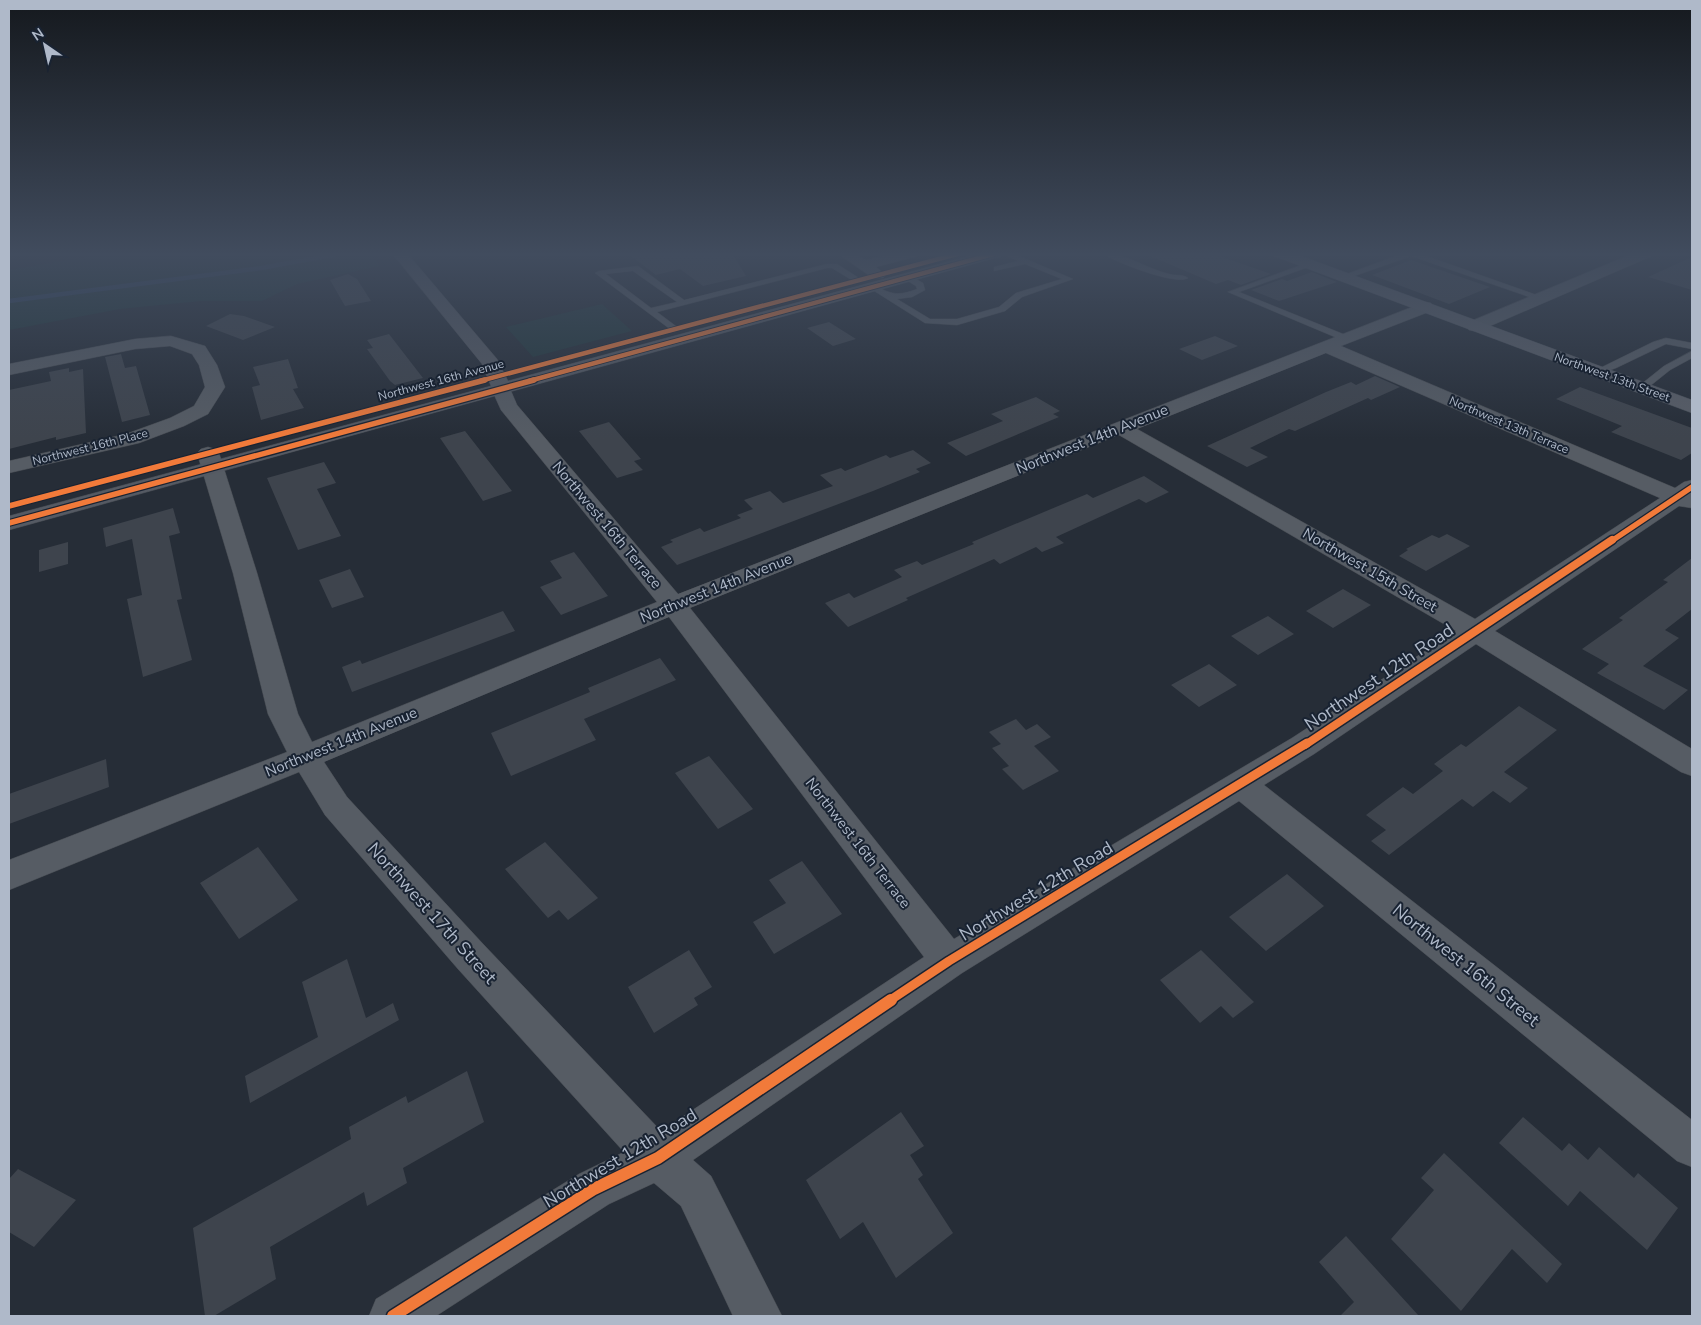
<svg xmlns="http://www.w3.org/2000/svg" width="1701" height="1325" font-family="'Nunito Sans',sans-serif">
<rect width="100%" height="100%" fill="#262d37"/>
<path fill="#23383d" d="M111 253H369L380 266 297 284 262 301H201L120 309 9 330V270Z
M602 304 632 331 533 357 506 327Z"/>
<g fill="none" stroke-linecap="round" stroke-linejoin="round">
<path stroke="#2f4360" stroke-width="4.5" d="M9 301 261 268 343 253"/>
</g>
<path fill="#3e444d" d="M627 253H732L746 276 703 286 680 269 656 275Z
M1143 253H1211L1271 274 1241 285 1228 280 1216 284Z
M1692 257V290L1648 277Z
M1411 260 1490 287 1449 304 1372 275Z
M1312 272 1337 282 1279 301 1251 290 1282 279 1287 281Z
M348 274 357 279 371 301 345 306 330 280Z
M230 314 244 316 275 327 243 340 206 326Z
M829 322 856 339 833 346 807 328Z
M389 334 423 378 395 385 390 381 367 349 373 348 367 340Z
M1215 336 1238 346 1202 360 1179 349Z
M121 354 125 368 136 366 150 415 122 422 105 357Z
M288 359 298 388 293 389 304 408 261 420 252 387 260 385 253 367Z
M69 368V372L83 369 86 433 56 440V437L9 449V390L51 381 49 372Z
M1375 376 1400 387 1371 400 1368 398 1295 431 1289 429 1250 448 1268 457 1247 467 1207 446 1326 392 1351 382 1356 385Z
M1580 387 1692 428V453L1681 460 1611 432 1622 426 1556 399Z
M1036 397 1060 411 1053 414 1059 417 966 456 947 443 1003 421 991 414Z
M609 422 641 459 634 461 643 470 617 478 579 431Z
M465 431 512 491 483 501 440 438Z
M913 450 931 463 916 469 920 472 873 491 677 565 661 547 673 542 670 540 700 528 704 532 741 518 737 515 753 509 744 500 770 491 783 503 833 486 820 475 841 468 845 471 886 455 890 458Z
M324 462 336 483 317 489 341 536 298 550 267 478Z
M1144 476 1169 492 1146 503 1139 499 1056 537 1064 543 1042 552 1036 547 1000 564 994 559 906 598 908 600 848 627 825 603 849 593 854 598 902 577 894 570 917 561 922 565 974 544 972 542 1087 494 1093 498Z
M173 508 180 533 169 536 182 599 177 600 192 660 143 677 127 599 142 595 132 539 106 547 103 528Z
M1447 534 1470 546 1426 571 1399 556 1408 550 1406 549 1432 535 1439 538Z
M68 542V564L39 572V550Z
M574 552 608 596 561 615 540 587 562 578 550 561Z
M1692 558V609L1665 630 1679 638 1643 666 1688 690 1664 710 1597 673 1609 664 1582 649 1623 620 1619 618 1668 582 1663 580Z
M350 569 364 597 332 608 319 580Z
M1343 589 1371 605 1333 628 1306 611Z
M503 611 515 631 352 692 342 667 360 660 362 664Z
M1268 616 1294 634 1258 655 1231 636Z
M660 658 676 680 584 719 596 740 511 776 491 733 590 692 588 688Z
M1209 664 1237 685 1199 707 1171 685Z
M1519 706 1557 730 1504 772 1528 788 1510 803 1493 791 1473 807 1462 799 1389 855 1371 841 1386 830 1366 815 1403 787 1413 794 1443 771 1434 764 1461 744 1466 747Z
M1016 719 1026 730 1037 724 1051 737 1034 746 1059 771 1023 790 1002 769 1009 766 992 748 1001 744 989 732Z
M709 756 753 809 718 829 675 773Z
M106 759 109 787 9 824V794Z
M545 842 598 898 568 920 559 910 548 918 505 869Z
M258 847 298 900 239 939 200 883Z
M802 861 842 914 774 954 753 922 786 903 769 880Z
M1287 874 1324 906 1266 951 1229 917Z
M689 950 712 987 694 998 698 1005 654 1033 628 987Z
M1201 950 1254 1002 1233 1018 1221 1006 1200 1023 1160 980Z
M347 959 366 1018 393 1003 399 1020 250 1103 245 1076 318 1037 302 982Z
M467 1071 484 1122 403 1168 407 1183 367 1206 364 1192 270 1247 276 1279 214 1316H205L193 1228 351 1139 349 1127 406 1096 408 1103Z
M901 1112 924 1146 910 1155 923 1175 918 1179 953 1233 896 1278 863 1222 840 1239 806 1180Z
M1523 1117 1562 1151 1569 1143 1588 1160 1599 1147 1634 1178 1638 1173 1678 1208 1647 1250 1580 1191 1568 1206 1499 1143Z
M1444 1153 1562 1264 1547 1283 1512 1249 1461 1311 1391 1239 1434 1190 1421 1178Z
M18 1169 76 1200 34 1247 9 1232V1179Z
M1346 1236 1419 1316H1340L1354 1302 1319 1262Z"/>
<g fill="none" stroke-linecap="round" stroke-linejoin="round">
<g stroke="#43484f" stroke-width="1">
<path id="lane" d="M1001 253H1012L1073 279 1022 297 1005 311 957 325 925 323 868 287 875 285C891 295 899 296 917 289L916 286 903 278 910 276 923 283 925 290 912 297 897 299 930 319H957L999 307 1016 293 1062 279 1025 264 994 271V267L1018 261Z
M1102 253C1126 253 1147 269 1169 274 1176 276 1183 274 1188 278 1177 286 1114 262 1102 253Z
M1404 253H1418L1545 298 1538 300 1411 256 1346 279 1339 277Z
M1307 263 1314 265 1239 292 1348 336V340H1342L1228 292Z
M827 264H837L862 280 855 282 832 268H827L657 312 677 327V331L674 332 595 273 599 271 638 266 684 300ZM633 271 677 302 651 308 606 274Z
M1666 338 1692 343V349L1666 344 1616 368 1597 375 1592 372 1653 342Z
M1692 351V358L1670 370 1645 390H1639V386L1664 366Z"/>
</g>
<g stroke="#43484f" stroke-width="1">
<path id="street" d="M837 253H854L866 260 895 253H920L918 256 876 267 886 275 883 278H873Z
M1634 253H1654L1652 256 1481 330 1475 331 1469 330 1466 326 1469 322Z
M1425 302 1431 303 1433 307 1431 311 1341 346 1675 488 1684 482 1692 480V508L1679 506 1495 631 1692 749V776L1681 772 1476 644 1314 754 1264 785 1692 1120V1167L1677 1161 1239 801 962 973 693 1160 711 1176 782 1316H733L681 1206 654 1183 609 1204 436 1316H369L376 1299 579 1174 624 1152 458 969 325 815 299 772 9 890V860L287 752 268 714 233 573 197 453 201 449 208 447 215 449 219 453 257 573 298 714 312 742 657 602 501 410 491 388 494 384 501 382 508 384 517 405 678 594ZM1326 353 1660 498 1475 619 1137 429ZM1119 435 1456 631 1292 738 954 939 690 608ZM669 617 924 957 661 1131 484 945 347 797 324 762Z
M171 336 205 346 217 365 225 387 208 414 184 426 139 443 9 473V461L126 434 170 418 194 406 205 387 199 365 192 354 170 346 135 349 9 375V364L135 339Z"/>
</g>
<g stroke="#43484f" stroke-width="1">
<path id="secondary" d="M392 253H407L497 359 508 381 980 253H1004L1002 256 9 530V516L491 386 482 364Z"/>
</g>
<g stroke="#434a53" stroke-width="1">
<path id="primary" d="M1272 253H1293L1692 400V413L1274 256Z"/>
</g>
<use href="#lane" fill="#565c64" fill-rule="evenodd"/>
<use href="#street" fill="#565c64" fill-rule="evenodd"/>
<use href="#secondary" fill="#555a63" fill-rule="evenodd"/>
<use href="#primary" fill="#595e67" fill-rule="evenodd"/>
<g stroke="#192332" stroke-width="6">
<path id="cycleway-far4" d="M480 381 961 253
M529 381 997 253"/>
</g>
<g stroke="#192332" stroke-width="8">
<path id="cycleway-far3" d="M9 506 485 380
M9 523 534 380
M1610 542 1692 487"/>
</g>
<g stroke="#192332" stroke-width="11">
<path id="cycleway-far2" d="M1305 745 1612 540"/>
</g>
<g stroke="#192332" stroke-width="12">
<path id="cycleway-far1" d="M889 1001 949 961 1307 743"/>
</g>
<g stroke="#192332" stroke-width="15">
<path id="cycleway" d="M393 1316 594 1189 658 1158 891 1000"/>
</g>
<use href="#cycleway-far4" stroke="#f17a3a" stroke-width="4.5"/>
<use href="#cycleway-far3" stroke="#f17a3a" stroke-width="5.5"/>
<use href="#cycleway-far2" stroke="#f17a3a" stroke-width="8"/>
<use href="#cycleway-far1" stroke="#f17a3a" stroke-width="9"/>
<use href="#cycleway" stroke="#f17a3a" stroke-width="12"/>
</g>
<linearGradient id="sky" x2="0" y2="1"><stop stop-color="#15191e"/><stop offset="0.58" stop-color="#414c5e"/><stop offset="1" stop-color="#414c5e" stop-opacity="0"/></linearGradient>
<rect width="1701" height="439" fill="url(#sky)"/>
<g text-anchor="middle" stroke-width="4" stroke-linejoin="round" paint-order="stroke">
<g font-size="12" fill="#afb9c9" stroke="#192332">
<text transform="translate(1612 377) rotate(20)" y="4">Northwest 13th Street</text>
<text transform="translate(441 380) rotate(-15)" y="4">Northwest 16th Avenue</text>
<text transform="translate(1509 425) rotate(23)" y="4">Northwest 13th Terrace</text>
<text transform="translate(90 447) rotate(-14)" y="4">Northwest 16th Place</text>
</g>
<g font-size="15" fill="#afb9c9" stroke="#192332">
<text transform="translate(1092 439) rotate(-22)" y="5">Northwest 14th Avenue</text>
<text transform="translate(607 525) rotate(50)" y="5">Northwest 16th Terrace</text>
<text transform="translate(1370 570) rotate(30)" y="5">Northwest 15th Street</text>
<text transform="translate(716 588) rotate(-22)" y="5">Northwest 14th Avenue</text>
<text transform="translate(341 742) rotate(-22)" y="5">Northwest 14th Avenue</text>
<text transform="translate(858 843) rotate(52)" y="5">Northwest 16th Terrace</text>
</g>
<g font-size="18" fill="#afb9c9" stroke="#192332">
<text transform="translate(1379 677) rotate(-34)" y="6">Northwest 12th Road</text>
<text transform="translate(1036 891) rotate(-31)" y="6">Northwest 12th Road</text>
<text transform="translate(432 913) rotate(48)" y="6">Northwest 17th Street</text>
<text transform="translate(1466 965) rotate(39)" y="6">Northwest 16th Street</text>
<text transform="translate(620 1158) rotate(-31)" y="6">Northwest 12th Road</text>
</g>
</g>
<rect width="1701" height="1325" fill="none" stroke="#afb9c9" stroke-width="20"/>
<g transform="translate(45 45) rotate(326)" stroke="#192332" stroke-width="4" paint-order="stroke">
<path d="M0-4L9 19L0 12L-9 19Z" fill="#afb9c9"/>
<text y="-8" font-size="14" font-weight="bold" text-anchor="middle" fill="#afb9c9">N</text>
</g>
</svg>
